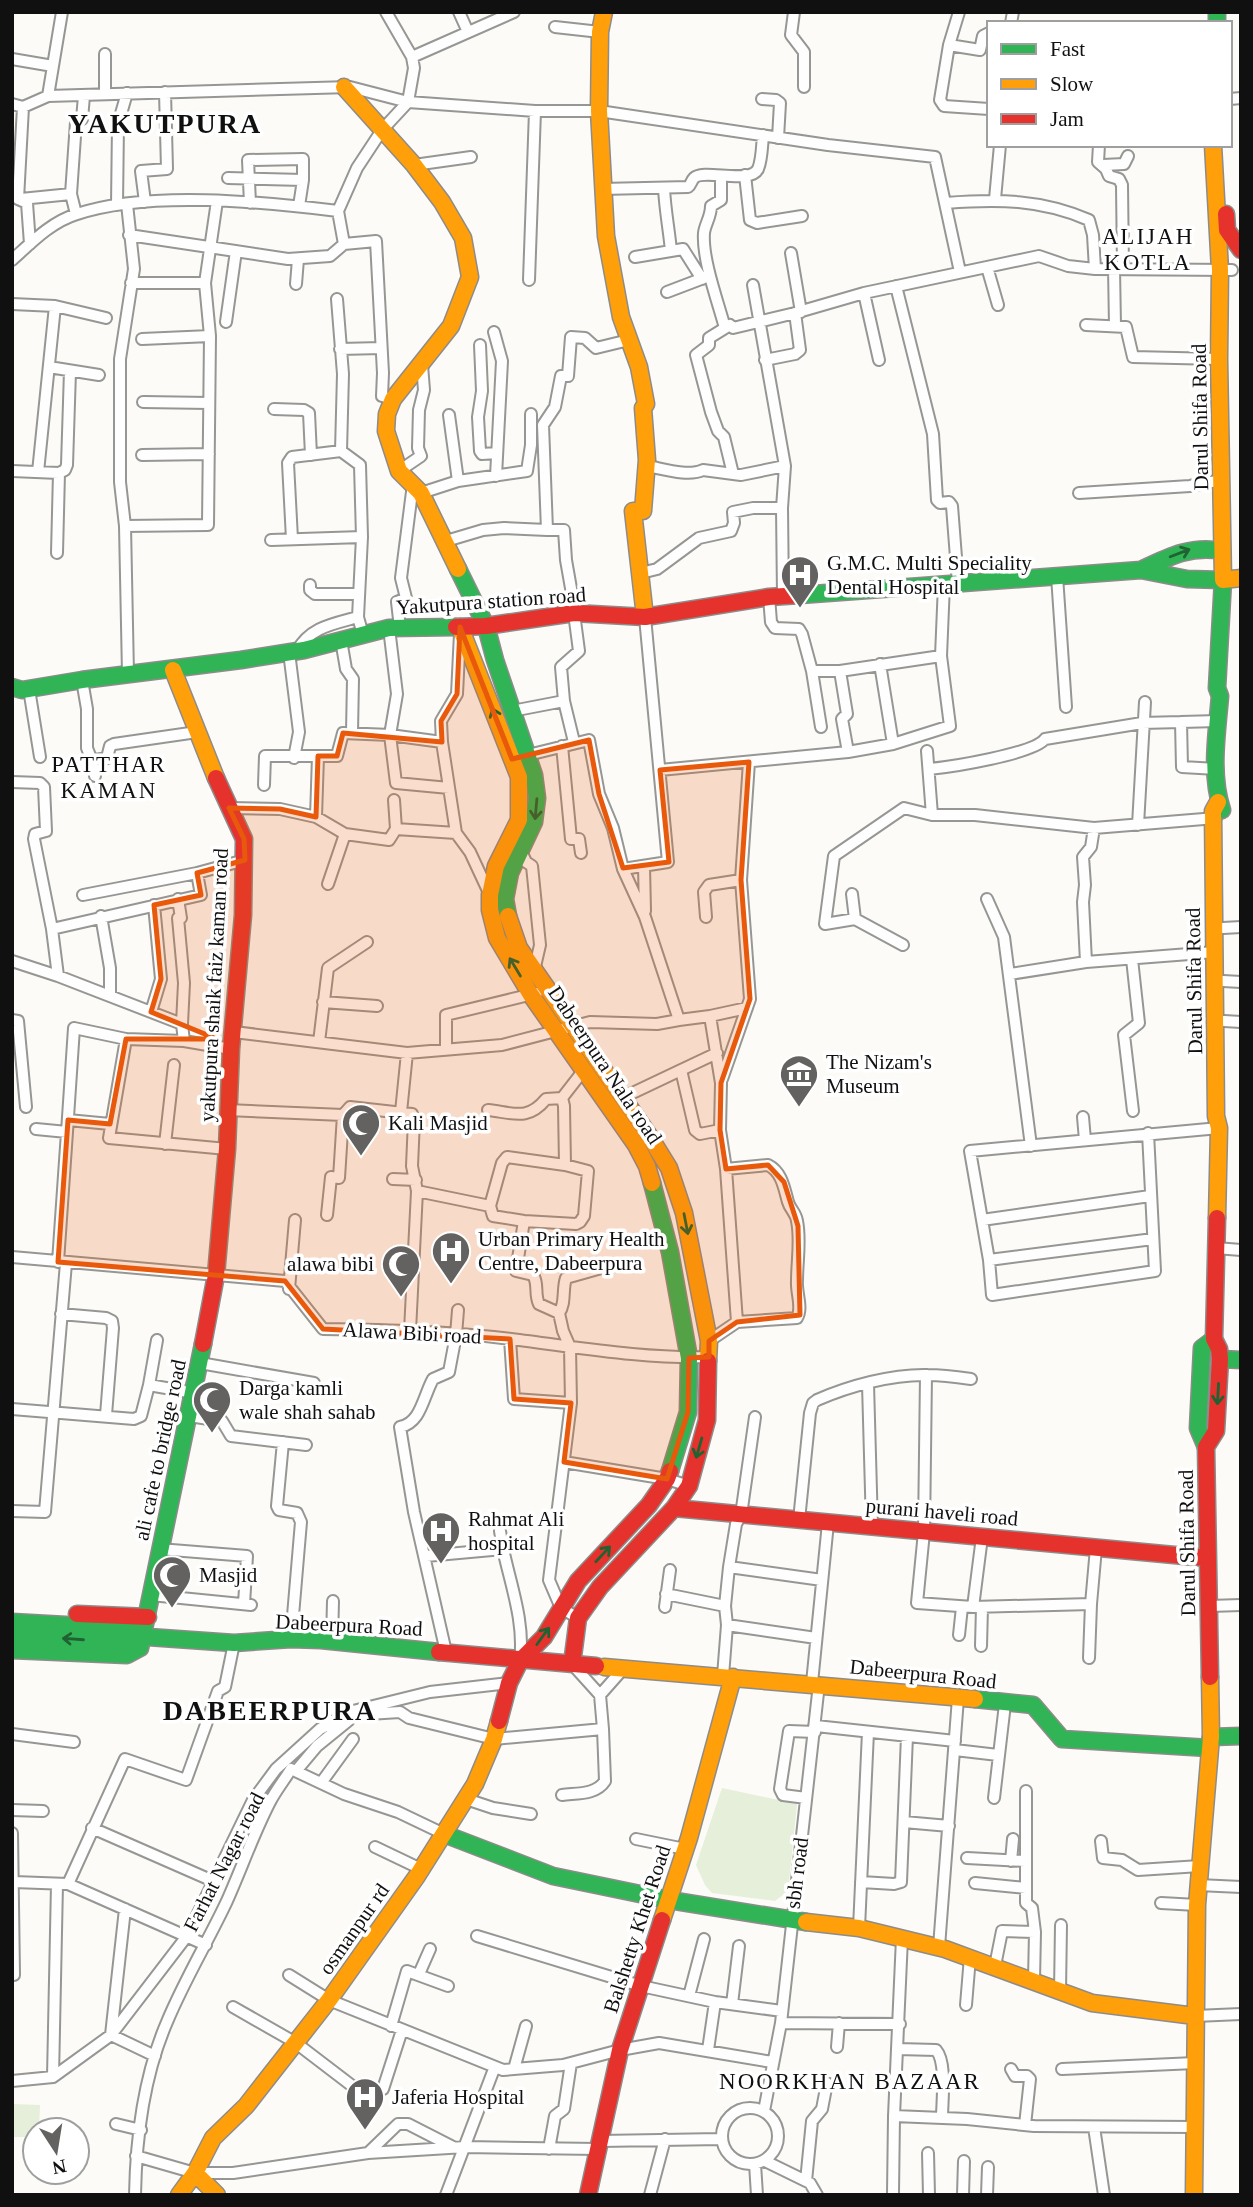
<svg xmlns="http://www.w3.org/2000/svg" width="1253" height="2207" font-family="'Times New Roman',serif">
<rect width="100%" height="100%" fill="#fcfbf7"/>
<path fill="#e5efd9" d="M722 1788 797 1804 788 1891 775 1901 712 1893 705 1885 696 1865Z
M12 2104 40 2105 39 2130H35V2137H12Z"/>
<g fill="none" stroke-linecap="round" stroke-linejoin="round">
<g stroke="#969694" stroke-width="14">
<path id="street" d="M386 12 412 57
M459 12 468 32
M794 12 791 35 804 52V87
M959 12 949 45 940 100 944 106 989 109
M1011 23 1013 12
M555 27 600 32
M949 45 980 50 983 36 989 33
M12 59 53 66
M105 94V54
M48 96 62 12
M762 99 776 100 780 103 778 138
M1230 99 1241 98
M12 104 23 107 48 96 350 87 408 102 535 111H599L828 145 935 157 960 272
M23 107 18 199 27 203 30 244
M1099 145 1098 162 1106 169 1109 176 1119 179 1122 185 1123 268
M414 165 471 157
M1103 165 1124 164 1128 156
M745 175 750 220 757 223 802 216
M721 177V200L711 206C711 217 705 224 704 233 702 259 718 302 725 328
M228 178 303 180V159L248 160 250 203
M664 188C665 210 669 229 671 251
M602 189 688 187C691 185 691 181 694 178 703 168 750 185 758 169 762 160 762 145 763 135
M21 199 71 194
M995 199 1000 145
M145 202 141 171 167 169 165 92
M946 203C997 199 1041 199 1089 220L1093 235 1095 269
M127 204 134 269 120 359V482L125 526 128 674
M117 205 118 124 127 93
M299 206 303 180
M76 214 71 194 76 122 82 119 84 96
M129 235 288 259 330 256 344 244
M791 253 801 312
M635 257 683 249 702 279
M12 260C32 242 51 222 77 214 149 190 263 202 338 211
M987 267 998 305
M1114 268 1115 326
M529 280 535 111
M131 283H205
M296 284 298 259
M753 285 785 466 782 508 783 596
M896 286 933 434 937 500 940 503 949 502 952 506 958 583
M667 292 709 276
M864 293 879 360
M337 299 343 374 341 451 360 465 362 537 358 617 363 635
M12 304 55 306 106 318
M226 322 236 251
M1086 325 1126 327 1133 357 1219 359
M494 332 502 361 496 476
M142 339 210 336
M480 345 482 391 478 417 480 451 482 454 497 453
M340 349 381 348
M765 360 795 354 800 350 795 313
M49 367 99 375
M393 399 382 396 383 373 376 241 344 244 338 211 357 168 382 130 408 102 414 68 412 57 514 12
M143 402 209 403
M274 409 304 410 309 413 311 455
M449 415 458 481
M142 455 209 454
M647 466C664 469 688 477 703 470L741 475 785 466
M12 471 59 473
M399 471 421 456 418 448 419 410 424 390 422 365
M38 472 55 306
M733 474 724 437 718 431 711 412 696 355 709 345V338L730 325 733 328 795 313 864 293 1039 256 1068 266 1095 269 1232 270
M421 493 458 481 527 471 531 445V414
M1079 493 1190 486 1222 480
M125 526 208 525 210 336 205 283 217 201
M292 539 288 463 292 457 341 451
M271 540 362 537
M446 541 483 530 504 528 547 530
M57 553 59 473 65 470 67 465 70 371
M641 573 657 569 699 538 731 531 734 523 733 512 753 508H782
M1057 576 1066 707
M310 585V590L315 594H359
M769 597 771 622 775 628 799 629 802 634 812 671 821 727
M561 614 572 594 566 560 564 530H547L543 425 555 407 561 376H568L571 337 585 338 596 348 629 340
M389 628 397 694 390 735 396 783 449 788
M400 628 397 602 406 598 401 578 413 484
M460 633 457 694 441 721 442 742 456 833 470 852 490 895
M341 640 346 669 353 679 352 732
M297 651C310 627 333 624 358 617
M289 652 299 732 294 758
M880 664 893 744
M812 671H840L941 656
M840 671 847 714 842 719 848 752
M82 680 87 709V748L94 766 95 776
M29 689 40 757
M512 711 564 701
M1181 722 1218 721
M574 742 564 701 561 667 579 651 574 613
M562 746 571 839H579L581 853
M927 751 932 815
M528 755 589 740 599 794 613 828 623 869 645 917 679 1020 710 1016 721 1083 720 1130 726 1169 737 1322 797 1318C803 1308 796 1293 797 1281 797 1261 801 1240 797 1221 796 1213 790 1209 788 1202 784 1188 782 1172 768 1165L726 1169
M90 761 107 758 110 746 114 744 197 732
M929 769C951 767 1033 754 1045 739L1142 723 1181 722 1182 767 1217 769
M660 770 848 752 893 744 950 726 941 656 944 584
M12 782 40 783 44 787 46 831 35 834 34 839 52 929
M264 785 265 756H318
M229 808 280 809 316 817 345 834 328 884
M316 817 318 756H337L343 733 390 735 442 742
M1138 825 1145 702
M396 829 456 833
M345 834 389 840 396 829 394 800
M521 851 526 862 532 866 540 945 534 971
M644 866 645 911
M623 869 668 862 645 617
M852 894 855 919
M83 895 197 873
M178 899 181 918H178L184 983 182 1024
M987 899 1004 937 1031 1146
M101 916 110 968V996
M706 917 704 892 709 885 741 880
M1223 928 1241 927
M903 945 855 919 825 924 834 856 904 808 932 815H975L1094 828 1216 818
M1132 959 1139 1023 1124 1035 1133 1111
M12 961 58 976 182 1024 184 1041
M1086 962 1083 902 1085 885 1083 857 1091 847 1094 828
M1010 974 1086 962 1215 952
M58 976 52 929 201 895 197 873 245 860
M1223 981 1241 982
M323 1002 377 1006
M151 1012 161 979 154 905
M710 1016 747 1008
M12 1020 18 1021 26 1107
M1224 1021 1241 1022
M234 1032 407 1053 502 1045 590 1022 657 1024 679 1020
M126 1039 109 1138 227 1149
M319 1042 328 968 367 942
M446 1050V1015L537 993
M717 1053 681 1070 695 1130 700 1134 720 1130
M722 1079 750 999 741 880 749 762
M622 1098 681 1070
M227 1110 343 1115 350 1107 412 1114 414 1120 412 1166 417 1191 490 1206 493 1216 524 1221 576 1224 580 1222 584 1216 588 1171 565 1165 564 1106 562 1098 583 1071
M488 1110C514 1113 528 1121 546 1099L562 1098
M401 1112 407 1053
M1083 1117 1085 1140
M68 1120 110 1124
M36 1129 67 1132 74 1028 126 1039 184 1041 231 1049
M1148 1133 1155 1271 992 1295 989 1260 970 1151 1219 1128
M165 1144 174 1065
M393 1179 416 1180
M490 1206 502 1163 507 1157 565 1165
M327 1215 331 1177 339 1178 343 1115
M982 1220 1150 1196
M524 1221 516 1271 533 1275C539 1284 534 1294 539 1304L559 1313
M1216 1248 1241 1250
M12 1257 285 1281 323 1329C386 1330 449 1331 511 1339 577 1347 643 1359 709 1357
M989 1260 1153 1239
M58 1262 67 1132
M289 1289 295 1220
M61 1314 106 1318 112 1321 113 1328 106 1415
M410 1331 417 1191
M510 1339 514 1399 571 1403
M709 1341 737 1322
M200 1363 314 1383
M926 1375 924 1532 917 1603 973 1607
M868 1384 872 1527
M149 1385 157 1340
M12 1409 134 1419 141 1416 149 1385 194 1393
M189 1416 222 1421 231 1436 306 1445
M283 1442 277 1506 279 1510 297 1513 301 1522 291 1639
M564 1462 667 1479 689 1486
M12 1511 45 1512 66 1263
M799 1520 810 1413 813 1403 817 1400C849 1386 892 1374 928 1375 942 1375 957 1377 971 1379
M982 1537 973 1607 1091 1604 1096 1548
M159 1549 247 1556 244 1604
M503 1549C511 1586 525 1623 520 1661
M426 1556 503 1549 500 1531
M729 1567 822 1580
M666 1594 725 1606
M151 1595 251 1605
M1209 1606 1241 1605
M665 1607 670 1570
M578 1618 561 1608 549 1580 571 1403 570 1347 563 1331 559 1313C566 1304 562 1289 566 1278L612 1265
M727 1625 816 1638
M959 1635 962 1607
M332 1641 333 1601
M981 1646 982 1607
M446 1652 414 1512 400 1427C421 1423 423 1397 433 1379L449 1372 456 1335 458 1310
M1089 1658 1091 1604
M572 1664 600 1695
M723 1676 727 1625 725 1606 729 1567 736 1524 741 1515 755 1417
M812 1683 828 1523
M368 1714 400 1712 409 1718 494 1739 603 1729 600 1695 623 1669
M816 1726 955 1741
M12 1734 74 1742
M955 1750 998 1755
M296 1771 317 1746 349 1720
M321 1783 353 1739
M1026 1791V1903L1032 1908 1035 1932 1034 1980
M562 1795C577 1793 596 1795 605 1781L603 1729
M806 1798 783 1795 780 1789 789 1731 815 1732
M994 1798 1005 1704
M466 1799 493 1808 531 1814
M12 1810 43 1811
M904 1822 949 1826
M92 1828 213 1881
M12 1833 14 1975H12
M636 1839 685 1849
M1101 1841 1103 1858 1122 1860 1138 1870 1200 1866
M375 1847 421 1869
M967 1858 1025 1861
M1011 1861 1013 1839
M14 1882 68 1884 206 1945
M861 1882 894 1884 901 1882 907 1736
M975 1883 1026 1888
M68 1884 125 1759 186 1780 218 1691 225 1687 234 1643
M1198 1885 1241 1887
M1161 1903 1197 1905
M125 1909 111 2035 155 2056
M859 1928 868 1732
M477 1936 641 1986 715 2002 782 2011
M939 1947 958 1698
M995 1966 1002 1931 1035 1932
M419 1974 430 1949
M289 1975 329 2000 503 2070 563 2065 620 2050 659 2043 772 2062
M1060 1991 1061 1925
M689 1996 704 1939
M732 2004 739 1946
M966 2005 970 1957
M233 2007 296 2043 368 2098
M1195 2016 1241 2014
M781 2023 900 2024
M391 2026 407 1971 448 1986
M837 2047 839 2023
M898 2049 936 2050C947 2062 942 2101 942 2118
M708 2050 715 2002
M514 2069 526 2026
M1011 2069 1015 2076H1027L1030 2079 1025 2125
M1062 2069 1195 2063
M53 2077 57 1884
M12 2081 53 2077 111 2035 187 1936 253 1800 276 1769 320 1729 353 1711 430 1692 509 1683
M383 2089 402 2030
M722 2136a28 28 0 1 1 56 0a28 28 0 1 1-56 0Z
M764 2111 781 2023 819 1684
M894 2116 967 2119 1034 2126 1195 2127
M116 2124 141 2130
M1094 2127 1104 2195
M600 2141 721 2139
M549 2149 555 2116 564 2109 571 2063
M368 2153 398 2124H408L453 2147
M928 2153 929 2195
M136 2156 195 2173H233L368 2153 465 2147 598 2149
M765 2161 810 2183 817 2195
M755 2164 757 2195
M806 2181 812 2121 822 2109 827 2083
M893 2193 894 2116 902 1938
M135 2195C136 2138 144 2075 167 2022 184 1981 207 1943 226 1903 241 1870 254 1832 271 1800 277 1789 285 1779 291 1769L344 1794 398 1812 444 1834
M446 2195 494 2069
M650 2195 665 2139
M963 2195 964 2161
M987 2195 988 2167"/>
</g>
<g stroke="#8d8c8b" stroke-width="19">
<path id="fast" d="M1217 12V23
M458 569 486 626 495 660 534 775 537 798 534 822 510 873 505 899 508 916
M1141 570 1187 579 1223 580
M800 595 1141 570C1168 557 1191 545 1222 551
M12 687 22 690 82 680 241 660 304 650 389 628 456 627
M1222 810C1210 774 1217 733 1220 696L1217 688 1223 580
M652 1183 670 1252 689 1358 688 1412 670 1471
M1220 1359 1241 1360
M1206 1447 1198 1428 1202 1348 1214 1339
M12 1622 137 1629 148 1637 234 1643 291 1639 321 1640 439 1652
M12 1635 134 1643 148 1637
M12 1650 127 1655 140 1648 203 1344
M975 1699 1033 1705 1062 1739 1209 1748 1211 1737 1241 1736
M444 1834 553 1876 669 1900 806 1922"/>
</g>
<g stroke="#8d8c8b" stroke-width="19">
<path id="slow" d="M604 12 600 32 599 111 606 236 621 317 639 367 646 404 643 408 647 460 643 511H633L645 617
M344 87 414 165 442 202 463 238 470 277 451 326 393 399 387 414 386 431 399 471 421 493 458 569
M1213 145 1220 270 1219 359 1223 580 1241 578
M460 627 519 777V820L496 866 490 895V910L497 938 531 995 636 1145 647 1166 652 1183
M173 670 216 778
M508 916 519 948 648 1134 669 1168 684 1213 709 1341 708 1361
M1217 1218 1219 1128 1216 1116 1213 811 1218 802
M604 1667 975 1699
M662 1920 689 1838 733 1677
M806 1922 859 1928 945 1949 1092 2003 1195 2016
M195 2173 217 2195
M179 2195 195 2173 213 2138 246 2106 329 2000 417 1876 475 1784 494 1739 499 1721
M1194 2195 1197 1905 1211 1737 1210 1677"/>
</g>
<g stroke="#8d8c8b" stroke-width="19">
<path id="jam" d="M1226 214 1227 230 1241 250
M456 627 486 626 574 613 645 617 769 597 800 595
M203 1344 216 1275 227 1149 231 1049 243 915 244 839 216 778
M674 1508 1206 1558
M77 1614 148 1617
M439 1652 596 1666
M572 1664 578 1618 600 1587 674 1508 689 1486 707 1420 708 1361
M1210 1677 1206 1447 1216 1431 1220 1359 1219 1349 1214 1339 1217 1218
M499 1721 509 1683 520 1661 544 1637 578 1581 649 1505 667 1479 670 1471
M588 2195 620 2050 662 1920"/>
</g>
<use href="#street" stroke="#fffefe" stroke-width="10"/>
<use href="#fast" stroke="#30b455" stroke-width="16"/>
<use href="#slow" stroke="#ff9f0a" stroke-width="16"/>
<use href="#jam" stroke="#e5322d" stroke-width="16"/>
</g>
<defs><path id="oneway-shaft" d="M-6 0H5M1.5-3L5.5 0L1.5 3" fill="none" stroke-width="1.6" stroke-linecap="round" stroke-linejoin="round" transform="scale(1.75)"/></defs>
<g stroke="#206232">
<use href="#oneway-shaft" transform="translate(1180 553) rotate(-21)"/>
<use href="#oneway-shaft" transform="translate(496 718) rotate(-111)"/>
<use href="#oneway-shaft" transform="translate(536 809) rotate(95)"/>
<use href="#oneway-shaft" transform="translate(515 967) rotate(-121)"/>
<use href="#oneway-shaft" transform="translate(686 1224) rotate(79)"/>
<use href="#oneway-shaft" transform="translate(1218 1394) rotate(93)"/>
<use href="#oneway-shaft" transform="translate(699 1448) rotate(106)"/>
<use href="#oneway-shaft" transform="translate(603 1554) rotate(-47)"/>
<use href="#oneway-shaft" transform="translate(543 1636) rotate(-54)"/>
<use href="#oneway-shaft" transform="translate(73 1639) rotate(-176)"/>
</g>
<path fill="#e8590c" fill-opacity="0.2" stroke="#e8590c" stroke-width="5" stroke-linejoin="round" d="M460 627 512 759 589 740 599 794 623 868 669 862 660 770 749 762 741 880 750 999 721 1083 720 1130 726 1169 768 1165 784 1182 798 1226 800 1315 737 1322 709 1341V1357L689 1358 688 1412 667 1479 564 1462 571 1403 514 1399 510 1339 323 1329 285 1281 58 1262 68 1120 110 1124 126 1039H217L151 1012 161 979 154 905 201 895 197 873 245 860 244 839 229 808 280 809 316 817 318 756H337L343 733 442 742 441 721 457 694Z"/>
<defs>
<g id="hospital-pin" transform="scale(2.0125)"><path d="M0 17L-7.5 6A9.5 9.5 0 1 1 7.5 6Z" fill="#636261" stroke="#fff"/><path d="M-5-5h3v3.5h4V-5h3V5h-3V1.5h-4V5h-3Z" fill="#fff"/></g>
<g id="museum-pin" transform="scale(2.0125)"><path d="M0 17L-7.5 6A9.5 9.5 0 1 1 7.5 6Z" fill="#636261" stroke="#fff"/><path d="M0-6L6-3V-2H-6V-3ZM-5-1h2V3h-2ZM-1-1h2V3h-2ZM3-1h2V3H3ZM-6 4H6V6H-6Z" fill="#fff"/></g>
<g id="mosque-pin" transform="scale(2.0125)"><path d="M0 17L-7.5 6A9.5 9.5 0 1 1 7.5 6Z" fill="#636261" stroke="#fff"/><path d="M3.5-4.9A6 6 0 1 0 3.5 4.9A5 5 0 1 1 3.5-4.9Z" fill="#fff"/></g>
</defs>
<g fill-rule="evenodd">
<use href="#hospital-pin" x="800" y="575"/>
<use href="#museum-pin" x="799" y="1074"/>
<use href="#mosque-pin" x="361" y="1123"/>
<use href="#hospital-pin" x="451" y="1251"/>
<use href="#mosque-pin" x="401" y="1264"/>
<use href="#mosque-pin" x="212" y="1400"/>
<use href="#hospital-pin" x="441" y="1531"/>
<use href="#mosque-pin" x="172" y="1575"/>
<use href="#hospital-pin" x="365" y="2097"/>
</g>
<g text-anchor="middle" stroke-width="7" stroke-linejoin="round" paint-order="stroke">
<g font-size="21" fill="#101010" stroke="#fff">
<text transform="translate(1200 417) rotate(-91)" y="7">Darul Shifa Road</text>
<text transform="translate(491 601) rotate(-4)" y="7">Yakutpura station road</text>
<text transform="translate(1194 981) rotate(-91)" y="7">Darul Shifa Road</text>
<text transform="translate(214 985) rotate(-87)" y="7">yakutpura shaik faiz kaman road</text>
<text transform="translate(605 1065) rotate(56)" y="7">Dabeerpura Nala road</text>
<text transform="translate(412 1333) rotate(3)" y="7">Alawa Bibi road</text>
<text transform="translate(160 1450) rotate(-78)" y="7">ali cafe to bridge road</text>
<text transform="translate(942 1512) rotate(5)" y="7">purani haveli road</text>
<text transform="translate(1187 1543) rotate(-91)" y="7">Darul Shifa Road</text>
<text transform="translate(349 1625) rotate(3)" y="7">Dabeerpura Road</text>
<text transform="translate(923 1674) rotate(6)" y="7">Dabeerpura Road</text>
<text transform="translate(224 1862) rotate(-63)" y="7">Farhat Nagar road</text>
<text transform="translate(797 1873) rotate(-83)" y="7">sbh road</text>
<text transform="translate(354 1929) rotate(-55)" y="7">osmanpur rd</text>
<text transform="translate(637 1929) rotate(-72)" y="7">Balshetty Khet Road</text>
</g>
<g font-size="21" fill="#101010" stroke="#fff" text-anchor="start">
<text x="827" y="570">G.M.C. Multi Speciality<tspan x="827" dy="24">Dental Hospital</tspan></text>
<text x="826" y="1069">The Nizam's<tspan x="826" dy="24">Museum</tspan></text>
<text x="388" y="1130">Kali Masjid</text>
<text x="478" y="1246">Urban Primary Health<tspan x="478" dy="24">Centre, Dabeerpura</tspan></text>
<text x="374" y="1271" text-anchor="end">alawa bibi</text>
<text x="239" y="1395">Darga kamli<tspan x="239" dy="24">wale shah sahab</tspan></text>
<text x="468" y="1526">Rahmat Ali<tspan x="468" dy="24">hospital</tspan></text>
<text x="199" y="1582">Masjid</text>
<text x="392" y="2104">Jaferia Hospital</text>
</g>
<g font-size="23" letter-spacing="2" fill="#101010" stroke="#fff">
<text x="1148" y="244">ALIJAH<tspan x="1148" dy="26">KOTLA</tspan></text>
<text x="109" y="772">PATTHAR<tspan x="109" dy="26">KAMAN</tspan></text>
<text x="850" y="2089">NOORKHAN BAZAAR</text>
</g>
<g font-size="28" font-weight="bold" letter-spacing="2" fill="#101010" stroke="#fff">
<text x="165" y="133">YAKUTPURA</text>
<text x="270" y="1720">DABEERPURA</text>
</g>
</g>
<rect width="1253" height="2207" fill="none" stroke="#101010" stroke-width="28"/>
<rect x="987" y="21" width="245" height="126" fill="#ffffff" stroke="#9f9f9f" stroke-width="2"/>
<rect x="1001" y="44" width="35" height="10" fill="#30b455" stroke="#9f9f9f" stroke-width="2"/>
<text x="1050" y="56" font-size="21" fill="#101010">Fast</text>
<rect x="1001" y="79" width="35" height="10" fill="#ff9f0a" stroke="#9f9f9f" stroke-width="2"/>
<text x="1050" y="91" font-size="21" fill="#101010">Slow</text>
<rect x="1001" y="114" width="35" height="10" fill="#e5322d" stroke="#9f9f9f" stroke-width="2"/>
<text x="1050" y="126" font-size="21" fill="#101010">Jam</text>
<g transform="translate(56 2151) rotate(168)"><circle r="33" fill="#ffffff" stroke="#9f9f9f" stroke-width="2"/>
<path d="M0-5L12 26L0 18L-12 26Z" fill="#636261"/>
<text y="-10" font-size="19" font-weight="bold" text-anchor="middle" fill="#101010">N</text>
</g>
</svg>
